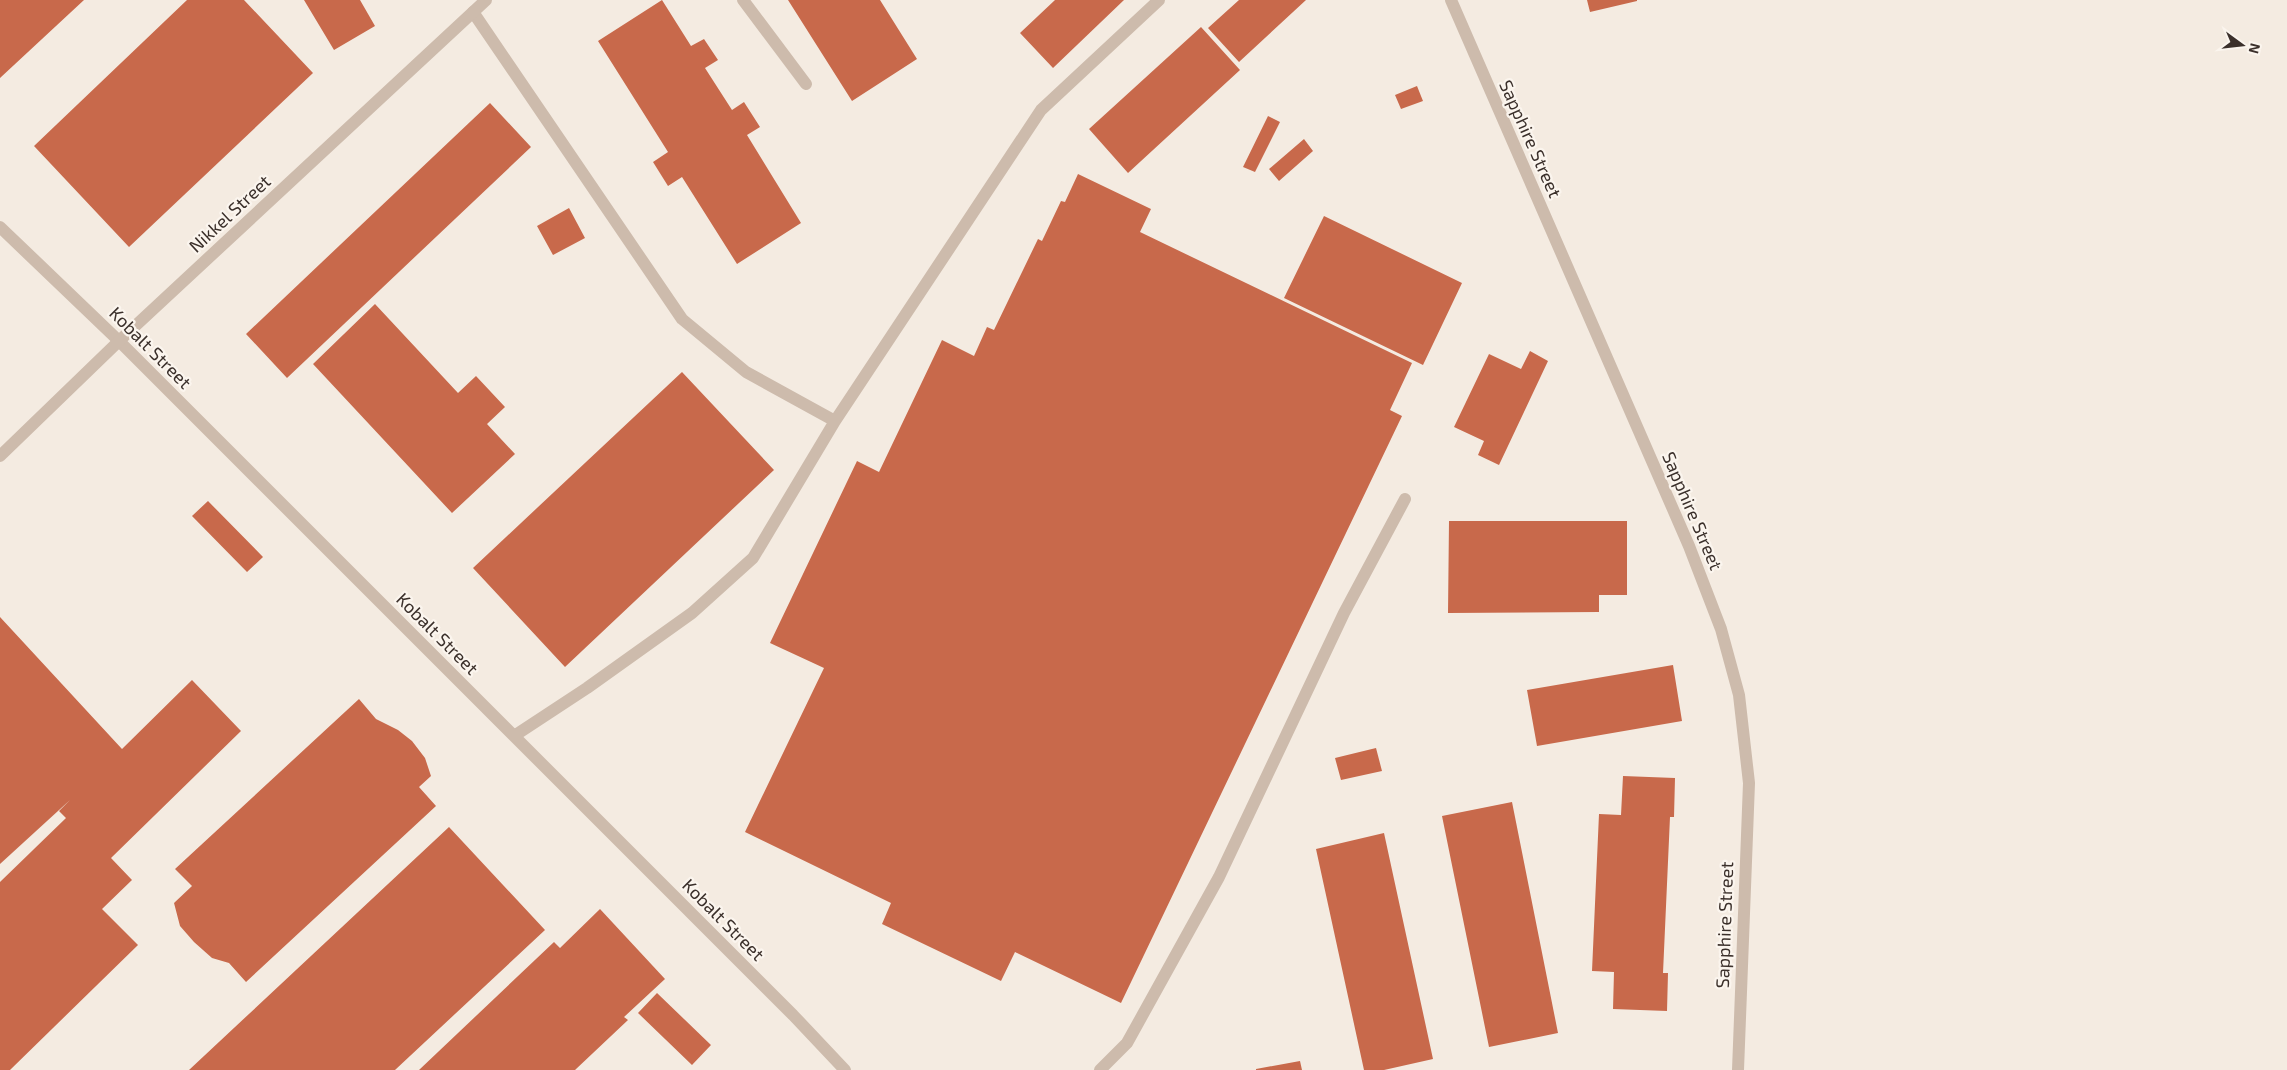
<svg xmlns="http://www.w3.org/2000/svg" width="2287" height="1070" font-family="'Exo 2',sans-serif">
<rect width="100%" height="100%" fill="#f4ebe1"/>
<path fill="#c8694b" d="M0 0H84L0 78Z
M187 0H244L313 73 129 247 34 146Z
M304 0H360L375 26 334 50Z
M662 0 691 46 704 39 718 60 705 68 732 110 744 102 760 127 747 135 801 223 737 264 682 177 668 186 653 162 668 152 598 41Z
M788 0H880L917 59 852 101Z
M1055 0H1124L1053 68 1020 33Z
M1239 0H1306L1239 62 1208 28Z
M1587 0H1637V1L1590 12Z
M1201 27 1240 70 1128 173 1089 129Z
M1417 86 1423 101 1401 109 1395 95Z
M490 103 531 147 287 378 246 334Z
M1268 116 1280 122 1255 172 1243 167Z
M1304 139 1313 151 1279 181 1269 169Z
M1078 174 1151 209 1140 232 1412 363 1390 410 1402 416 1121 1003 1015 952 1001 981 882 924 891 903 745 832 824 668 770 643 857 461 879 472 942 340 974 356 987 327 994 330 1038 239 1042 241 1061 201 1065 202Z
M569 208 585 238 553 255 537 226Z
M1324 216 1462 283 1423 365 1284 298Z
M375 304 458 393 476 376 505 407 487 424 515 454 452 513 313 364Z
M1530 351 1548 361 1499 465 1478 455 1484 441 1454 427 1489 354 1521 369Z
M682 372 774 470 565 667 473 568Z
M208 501 263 557 247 572 192 516Z
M1449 521H1627V595H1599V612L1448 613Z
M0 617 122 749 192 680 241 731 111 858 132 880 102 909 138 945 10 1070H0V882L66 818 59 811 70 800 0 864Z
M1673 665 1682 721 1537 746 1527 690Z
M359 699 376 719 398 730 412 741 425 758 431 776 419 787 436 806 246 982 229 963 212 958 194 942 180 926 174 903 192 886 175 869Z
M1376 748 1382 771 1341 780 1335 758Z
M1623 776 1675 778 1674 817H1670L1663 973H1668L1667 1011 1613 1009 1614 972 1592 971 1599 814 1621 815Z
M1512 802 1558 1033 1489 1047 1442 816Z
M449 827 545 930 395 1070H189Z
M1384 833 1433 1059 1384 1070H1364L1316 849Z
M600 909 665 979 624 1017 628 1020 575 1070H419L554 942 560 948Z
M657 993 711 1045 692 1065 638 1013Z
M1300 1061 1302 1070H1256V1069Z"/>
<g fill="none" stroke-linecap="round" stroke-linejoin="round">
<path stroke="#cdbbac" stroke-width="12" d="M743 0 806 84
M1451 0 1689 546 1721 629 1739 695 1749 783 1738 1070
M473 12 682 319 746 372 835 421
M0 227 119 341 793 1015 845 1070
M514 736 587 688 692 613 753 558 835 421 1041 110 1159 0
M1100 1070 1127 1043 1219 877 1344 613 1405 499"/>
<path stroke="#cdbbac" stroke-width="12" d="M0 456 119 341 486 0"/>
</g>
<g text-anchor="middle" stroke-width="4.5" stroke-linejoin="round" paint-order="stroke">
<g font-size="18" fill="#3b302b" stroke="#fbf5ee">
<text transform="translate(1530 139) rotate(66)" y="6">Sapphire Street</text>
<text transform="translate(230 214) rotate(-43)" y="6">Nikkel Street</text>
<text transform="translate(150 348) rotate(45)" y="6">Kobalt Street</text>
<text transform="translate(1692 511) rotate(67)" y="6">Sapphire Street</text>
<text transform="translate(437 634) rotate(45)" y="6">Kobalt Street</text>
<text transform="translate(723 920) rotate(45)" y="6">Kobalt Street</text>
<text transform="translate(1725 925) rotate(-88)" y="6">Sapphire Street</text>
</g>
</g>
<g transform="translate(2242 45) rotate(105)" stroke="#fbf5ee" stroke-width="4" paint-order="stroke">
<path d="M0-4L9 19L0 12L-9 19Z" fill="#3b302b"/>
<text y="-8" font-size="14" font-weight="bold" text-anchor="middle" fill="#3b302b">N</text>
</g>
</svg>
